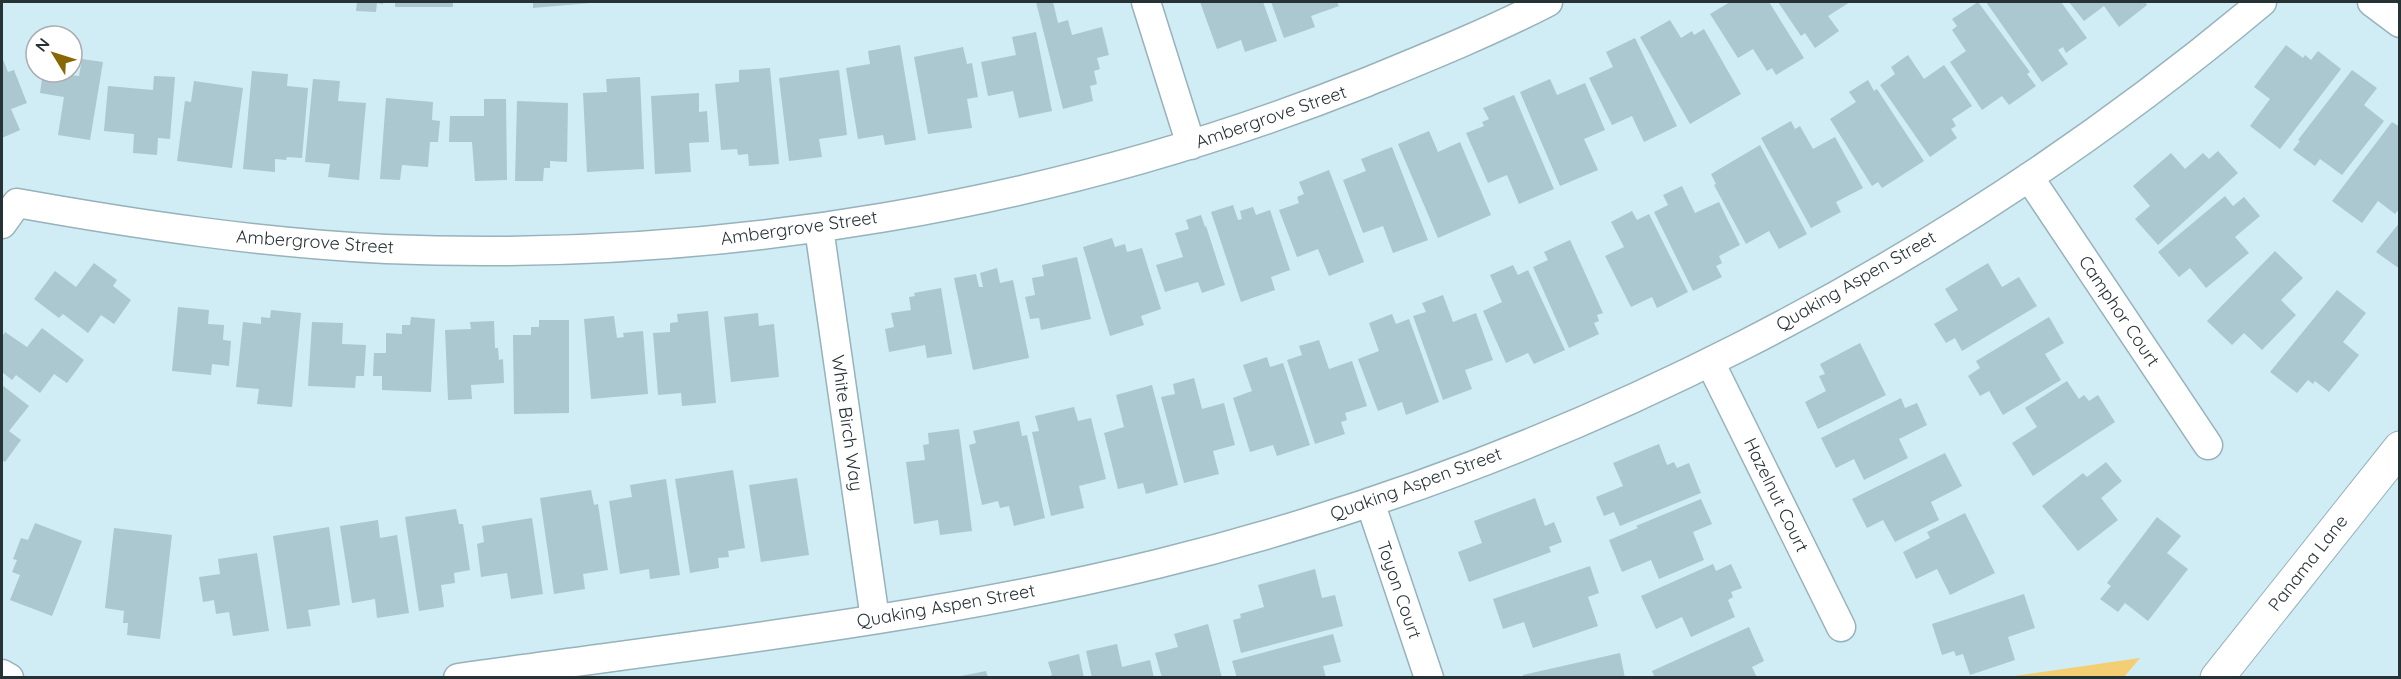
<svg xmlns="http://www.w3.org/2000/svg" width="2401" height="679" font-family="Quicksand,sans-serif">
<rect width="100%" height="100%" fill="#d0ecf4"/>
<path fill="#f4ce73" d="M2140 658 2124 677H2007Z"/>
<path fill="#abc7cf" d="M357 2H383V4L377 3 376 12 356 11Z
M395 2H453V7H395Z
M533 2H590V3L533 8Z
M1036 2H1053L1058 23 1068 20 1072 35 1102 27 1109 55 1097 58 1100 69 1094 71 1097 84 1090 86 1093 101 1063 109Z
M1200 2H1263L1277 41 1245 52 1241 40 1217 49Z
M1271 2H1337L1339 6 1311 16 1315 27 1284 38Z
M1730 2H1769L1804 58 1776 75 1772 68 1767 71 1753 49 1738 58 1710 14Z
M1778 2H1850L1828 16 1839 31 1815 48 1805 33 1801 36Z
M1978 2 2030 72 2027 74 2036 86 2009 105 2002 96 1982 110 1950 62 1966 51 1952 30 1957 26 1952 19Z
M1986 2H2034L2035 3 2038 2H2061L2087 38 2066 53 2063 47 2058 50 2068 64 2042 82Z
M2069 2H2145L2147 5 2119 27 2104 6 2084 21Z
M1670 20 1681 38 1692 31 1694 35 1704 29 1741 94 1690 124 1640 37Z
M1036 32 1052 111 1019 118 1013 91 988 96 981 62 1016 55 1012 37Z
M1635 38 1677 126 1644 142 1632 116 1612 125 1589 78 1613 67 1606 52Z
M900 45 916 140 885 145 883 135 858 139 846 68 870 64 868 51Z
M2286 45 2303 58 2305 55 2311 60 2318 51 2341 69 2280 149 2250 126 2270 99 2254 87Z
M963 47 967 64 972 63 978 97 967 99 972 128 928 134 914 57Z
M1908 55 1924 79 1944 65 1972 106 1952 119 1956 126 1951 129 1957 138 1930 157 1880 85 1895 74 1891 67Z
M2 57 8 72 14 70 27 103 11 109 20 130 2 138Z
M82 59 103 62 90 140 58 135 64 97 40 93 43 72 79 76Z
M770 68 779 164 749 166 748 154 738 155 737 149 721 150 715 84 739 82V70Z
M839 70 847 135 819 139 822 157 789 161 779 78Z
M2352 70 2377 88 2364 105 2384 121 2342 175 2320 159 2315 166 2293 150 2300 141 2298 140Z
M252 71 288 74 287 86 308 88 302 158 287 157 286 160 275 159V172L243 169Z
M154 76 175 77 170 139 158 138 157 155 133 153 134 134 104 131 108 86 153 90Z
M640 77 644 169 587 172 583 93 607 92 606 79Z
M313 79 340 81 338 101 366 103 359 180 328 177 330 164 305 162Z
M1550 79 1557 95 1585 83 1605 130 1584 139 1598 170 1560 186 1520 92Z
M1868 80 1874 91 1877 89 1924 161 1882 188 1878 182 1872 186 1830 119 1856 102 1849 92Z
M194 81 243 88 232 168 177 161 185 101 191 102Z
M699 93V112L707 111 709 142 689 143 691 172 655 174 651 96Z
M1514 95 1554 189 1519 204 1507 175 1488 183 1466 133 1484 126 1482 122 1489 119 1483 108Z
M386 98 433 102 432 120 440 121 438 142H430L428 167 402 165 400 180 380 179Z
M484 99H506L507 180 475 181 472 142H449L450 116H484Z
M517 101 568 103 567 162 550 161V168H544L543 181H515Z
M1791 121 1795 129 1800 126 1813 149 1835 137 1863 188 1836 202 1841 212 1811 228 1761 138Z
M2392 122 2400 127V208L2395 214 2378 201 2362 223 2332 201Z
M1429 131 1438 152 1460 142 1491 215 1438 238 1398 144Z
M1760 145 1807 234 1779 249 1769 231 1746 244 1714 185 1716 184 1711 174Z
M1392 147 1428 240 1393 253 1383 226 1363 233 1343 180 1366 171 1361 159Z
M2218 151 2238 173 2158 245 2135 219 2150 206 2133 186 2171 153 2185 169 2203 153 2209 159Z
M1329 170 1364 262 1329 276 1318 249 1297 257 1279 210 1299 203 1297 197 1304 194 1299 182Z
M1682 186 1695 213 1719 202 1740 245 1719 256 1722 263 1716 266 1722 277 1693 291 1654 212 1668 205 1663 195Z
M2225 196 2233 206 2244 197 2260 216 2235 237 2249 253 2206 288 2190 268 2179 277 2158 252Z
M1233 205 1238 220 1242 219 1240 211 1253 207 1256 215 1270 210 1290 270 1271 277 1275 290 1241 302 1211 212Z
M1632 211 1637 220 1649 214 1688 292 1657 308 1652 297 1631 307 1605 256 1624 247 1611 222Z
M1201 215 1205 227 1206 226 1225 285 1202 293 1198 282 1165 292 1156 265 1183 257 1175 233 1189 229 1186 220Z
M2400 222V269L2376 252Z
M1112 238 1115 247 1125 244 1127 252 1142 248 1161 309 1141 316 1144 325 1110 336 1083 247Z
M1570 240 1603 313 1597 315 1599 321 1594 323 1599 334 1569 348 1533 267 1548 260 1544 252Z
M2275 251 2303 278 2281 300 2296 315 2262 350 2244 333 2232 345 2207 321Z
M1077 257 1091 319 1041 330 1039 318 1030 319 1025 297 1035 295 1032 278 1044 276 1042 265Z
M94 263 117 280 113 286 131 300 114 324 101 315 88 333 63 314 59 318 34 299 55 271 76 287Z
M1988 263 2002 287 2019 277 2037 306 1962 351 1955 338 1946 343 1934 324 1958 310 1945 289Z
M1513 265 1518 275 1528 270 1565 350 1534 364 1528 353 1506 363 1483 311 1502 302 1490 275Z
M997 268 1000 283 1013 280 1029 358 973 370 954 278 976 274 979 287H983L980 273Z
M941 288 952 354 927 358 925 345 889 352 885 329 894 327 891 313 911 310 909 297 915 296 914 293Z
M2337 290 2366 313 2343 342 2359 355 2329 392 2315 381 2313 384 2308 380 2297 393 2270 372Z
M1443 295 1453 322 1476 313 1493 360 1465 370 1472 389 1443 400 1413 316 1426 312 1422 303Z
M178 307 209 310 208 324 224 325 223 340 231 341 229 366 212 364 211 375 172 371Z
M271 310 301 313 292 407 257 404 259 389 236 387 243 322 261 324V317L270 318Z
M708 311 716 403 682 406 681 393 658 395 653 333 670 332V323L678 322 677 314Z
M758 313 759 326 774 324 779 377 731 382 724 317Z
M1392 314 1396 324 1409 319 1439 402 1406 415 1402 402 1378 411 1358 359 1379 351 1369 323Z
M614 316 617 338 624 337 623 333 643 331 648 394 591 399 584 319Z
M411 317 435 319 431 392 382 390V376H373L374 353H386V333L402 334V325H410Z
M2049 317 2064 343 2045 354 2061 380 2003 415 1989 391 1980 396 1968 376 1980 368 1976 361Z
M539 320H569V413L514 414 513 335H531V327H539Z
M494 321 495 348H498L499 360 503 359 504 383 471 385 472 399 448 400 445 330 471 329 470 322Z
M312 322 343 323 342 344 366 345 364 376H356L355 388 308 386Z
M42 328 84 360 67 383 54 374 40 393 16 375 12 380 2 372V337L5 332 27 347Z
M1319 340 1329 369 1352 361 1367 406 1345 413 1347 420 1341 422 1345 434 1315 444 1287 360 1302 355 1299 346Z
M1860 343 1886 395 1818 429 1805 402 1826 391 1819 376 1825 374 1820 364Z
M1267 357 1270 367 1283 363 1310 445 1277 456 1273 445 1250 452 1233 398 1252 391 1243 365Z
M1194 378 1202 409 1224 403 1235 445 1213 451 1219 474 1184 483 1161 397 1175 394 1173 384Z
M2067 381 2079 399 2084 395 2089 401 2098 395 2115 422 2033 476 2012 443 2037 427 2025 408Z
M2 385 29 406 9 431 21 440 5 462 2 460Z
M1152 385 1178 485 1146 494 1143 483 1118 489 1104 433 1124 427 1116 395Z
M1901 398 1905 408 1917 403 1927 425 1899 439 1908 458 1864 480 1854 459 1836 468 1821 438Z
M1074 407 1078 421 1091 418 1106 479 1079 486 1084 508 1051 516 1032 432 1039 431 1035 416Z
M1019 421 1022 436 1027 435 1045 518 1014 526 1009 506 1000 508 998 501 982 505 969 445 976 443 973 431Z
M959 429 972 531 940 535 938 520 914 524 906 462 925 460 923 445 929 444 928 433Z
M1659 444 1667 465 1674 462 1677 468 1689 463 1701 493 1620 526 1614 512 1604 516 1596 497 1623 486 1613 463Z
M1945 453 1962 486 1931 502 1939 520 1895 542 1883 520 1867 528 1852 499Z
M2106 462 2122 481 2101 498 2118 520 2078 551 2042 506 2083 473 2087 477Z
M733 470 745 548 728 551 729 557 718 558 719 568 690 573 675 479Z
M797 478 809 555 761 562 749 485Z
M666 479 680 575 650 579 649 569 620 574 609 501 632 497 630 485Z
M591 490 594 505 598 504 608 570 583 574 585 589 554 594 540 498Z
M1535 498 1545 526 1554 522 1562 542 1549 547 1551 552 1469 582 1458 552 1482 543 1474 521Z
M1701 499 1712 524 1693 532 1704 560 1659 579 1651 560 1622 572 1609 540 1638 528 1636 526Z
M456 509 459 524H463L470 570 454 573 455 583 441 585 444 607 419 611 405 517Z
M1965 513 1995 573 1950 595 1937 569 1916 579 1903 552 1930 538 1927 532Z
M2157 517 2181 536 2167 553 2188 569 2148 621 2125 603 2118 612 2100 599 2111 586 2107 583Z
M532 518 543 594 511 599 507 573 481 577 477 544 484 542 482 526Z
M378 520 380 538 397 535 409 613 377 618 375 599 352 603 340 526Z
M35 523 82 541 52 616 10 600 20 575 12 572 17 560 13 559 21 538 28 540Z
M329 527 340 605 308 610 311 626 287 629 273 536Z
M114 528 172 535 160 639 127 635 128 623H123L124 611 105 608Z
M257 553 269 631 233 636 229 612 216 614 214 600 203 602 199 577 220 574 218 559Z
M1713 564 1716 571 1731 564 1742 588 1731 592 1733 597 1728 600 1735 617 1691 637 1682 617 1656 629 1641 596Z
M1590 566 1599 593 1588 597 1598 626 1533 648 1524 622 1503 629 1493 599Z
M1315 569 1322 598 1335 595 1343 626 1241 653 1233 620 1241 618 1240 614 1264 607 1258 585Z
M2024 594 2035 628 2008 637 2015 660 1970 675 1963 654 1956 656 1954 651 1942 655 1932 624Z
M1208 624 1222 678H1162L1155 653 1178 647 1174 634Z
M1749 627 1764 661 1752 667 1757 678H1655L1652 671Z
M1333 634 1341 662 1323 666 1326 678H1237L1232 661Z
M1117 644 1122 667 1150 660 1154 678H1092L1086 651Z
M1620 653 1625 678H1524L1523 675Z
M1079 654 1084 678H1045L1052 675 1048 662Z
M986 671 988 678H961V676Z"/>
<g fill="none" stroke-linecap="round" stroke-linejoin="round">
<g stroke="#97b2ba" stroke-width="31">
<path id="minor" d="M1146 2 1191 145
M2372 2 2400 23
M2029 177 2208 445
M2 224 17 203C140 225 262 243 386 249 719 263 1057 206 1367 82 1428 57 1490 32 1548 2
M819 228 875 619
M1710 362 1841 627
M1370 502 1429 678
M2 674 9 678
M458 678C691 645 929 620 1157 564 1561 465 1944 269 2262 2"/>
</g>
<g stroke="#97b2ba" stroke-width="35">
<path id="secondary" d="M2217 678 2400 448"/>
</g>
<use href="#minor" stroke="#fff" stroke-width="28"/>
<use href="#secondary" stroke="#fff" stroke-width="33"/>
</g>
<g text-anchor="middle" stroke-width="5" stroke-linejoin="round" paint-order="stroke">
<g font-size="18" fill="#273235" stroke="#fff">
<text transform="translate(1271 117) rotate(-19)" y="6">Ambergrove Street</text>
<text transform="translate(799 228) rotate(-8)" y="6">Ambergrove Street</text>
<text transform="translate(315 242) rotate(4)" y="6">Ambergrove Street</text>
<text transform="translate(1856 281) rotate(-30)" y="6">Quaking Aspen Street</text>
<text transform="translate(2119 311) rotate(56)" y="6">Camphor Court</text>
<text transform="translate(847 423) rotate(82)" y="6">White Birch Way</text>
<text transform="translate(1416 484) rotate(-20)" y="6">Quaking Aspen Street</text>
<text transform="translate(1776 495) rotate(64)" y="6">Hazelnut Court</text>
<text transform="translate(2308 563) rotate(-52)" y="6">Panama Lane</text>
<text transform="translate(1399 590) rotate(71)" y="6">Toyon Court</text>
<text transform="translate(946 606) rotate(-10)" y="6">Quaking Aspen Street</text>
</g>
</g>
<rect width="2401" height="679" fill="none" stroke="#273235" stroke-width="6"/>
<g transform="translate(54 54) rotate(308)"><circle r="28" fill="#ffffff" stroke="#a9adae" stroke-width="1.5"/>
<path d="M0-4.5L10 22L0 15L-10 22Z" fill="#886805"/>
<text y="-9" font-size="16" font-weight="bold" text-anchor="middle" fill="#273235">N</text>
</g>
</svg>
